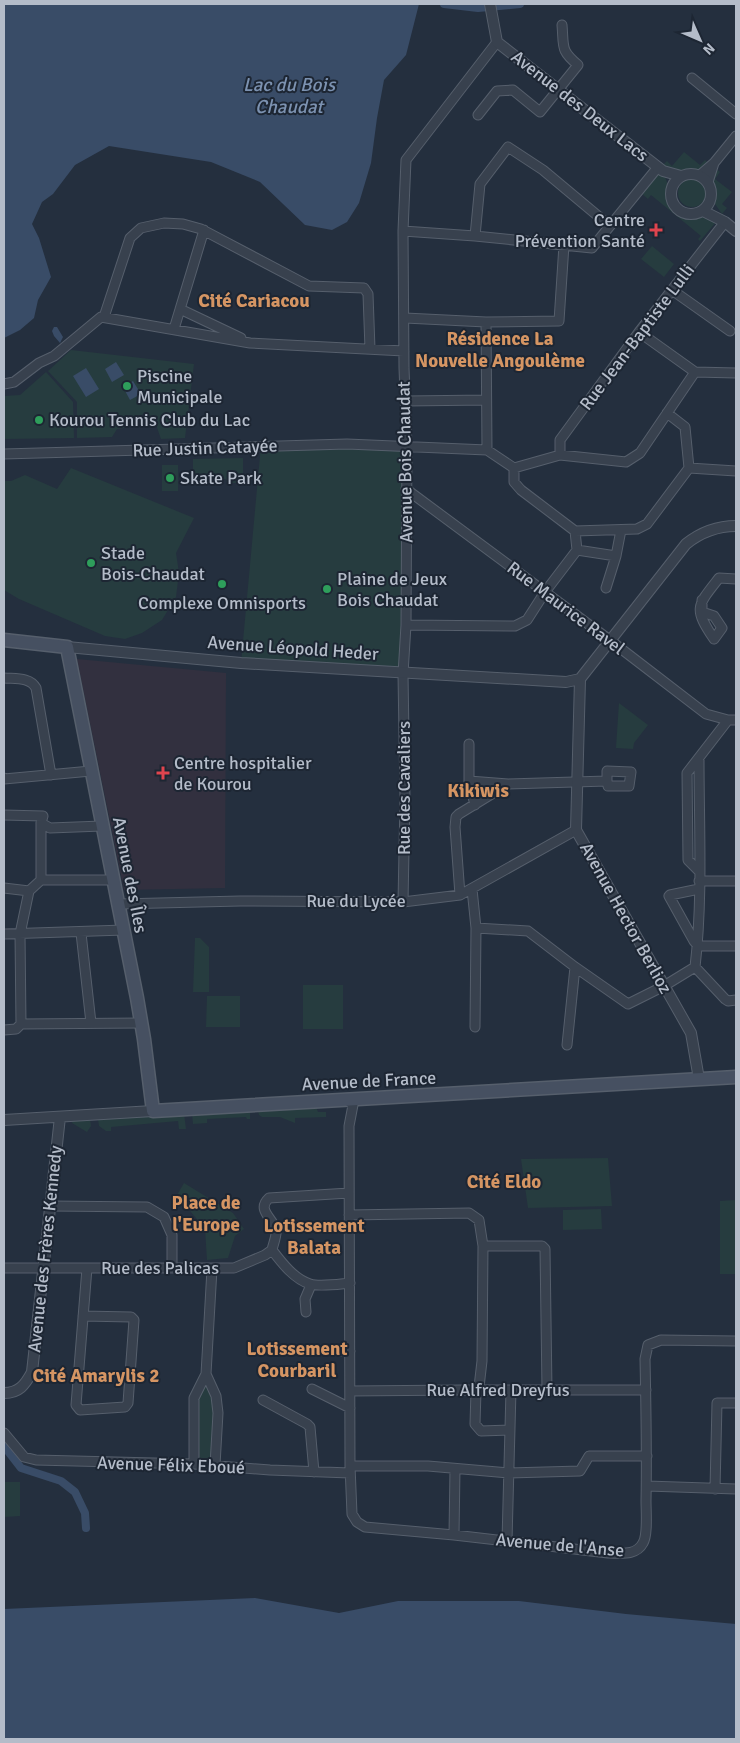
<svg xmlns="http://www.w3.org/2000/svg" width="740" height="1743" font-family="Signika,sans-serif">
<rect width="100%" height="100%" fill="#242f3e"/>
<path fill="#32303f" d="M77 659 226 673 225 888 124 890Z"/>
<path fill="#263c3f" d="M684 152 700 165 705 160 708 163 700 172C684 166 679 179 663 165L667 161 672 166Z
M714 168 720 172 715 179 732 192 722 204 727 208 722 214 713 201 715 190 712 182Z
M659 171C672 182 665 187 669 200 673 218 688 218 702 213L717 221 700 241 698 239 701 236 651 195 648 199 641 193Z
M678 193a14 14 0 1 1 28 0a14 14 0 1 1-28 0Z
M652 246 674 264 664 277 641 259Z
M71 350 194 364 185 438 161 439 154 419 145 413 137 418V421L129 420 126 423 124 428 117 429 112 437 77 438V402L48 371Z
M46 372 73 402 74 438 4 439V396L20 395Z
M261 445 407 446 403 674 241 663Z
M243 458V483H227L226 479 193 480V459Z
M162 465H178V491H162Z
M71 468 194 518 176 553 179 573 176 597 162 620 142 633 125 639 105 636 19 599 4 590V481H11L25 475 57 489Z
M619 703 648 725 634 743 633 749 616 748Z
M195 938H200L209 947V992H193Z
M303 985H343V1029H303Z
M207 996H240V1027H206Z
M316 1107 318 1112H326V1117L295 1118V1123L280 1117H262L259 1115 258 1110Z
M250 1110V1119H247L246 1117 207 1119V1123L193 1124 192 1113Z
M184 1113 186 1129H179L178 1121 111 1127V1131H106L99 1126 98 1119Z
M90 1119 91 1126 87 1132 72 1123 73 1120Z
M608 1158 612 1206 528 1208 521 1159Z
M184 1183 233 1213 244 1229 235 1236 228 1258 207 1260 205 1229 177 1195Z
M736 1200V1274H720V1201Z
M601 1209 602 1229 563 1230V1210Z
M206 1374 216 1396 215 1465 194 1464V1398Z
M4 1482H20V1516L4 1517Z"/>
<path fill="#394c67" d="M4 4H419L406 55 384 80 377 118 371 163 359 203 347 222 332 230 305 225 260 182 211 162 109 146 75 165 53 194 42 202 32 224 39 238 51 277 38 300 34 318 20 330 4 338Z
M54 327H57L63 337 60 343 54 336 52 331Z
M116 362 124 375 112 382 105 369Z
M86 368 99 389 86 397 73 376Z
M133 381 141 394 130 400 123 387Z
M255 1598 339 1613 398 1601H519L626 1614 736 1624V1739H4V1609Z"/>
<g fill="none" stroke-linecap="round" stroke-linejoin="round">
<path stroke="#394c67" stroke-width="8" d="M444 4 478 8 520 4
M4 1446 21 1468 61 1481 75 1492 85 1513 86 1528"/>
<g stroke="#565f6c" stroke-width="11">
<path id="minor" d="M692 78 736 114
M478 115 497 91 513 90 540 112 578 65C560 50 564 47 562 25
M700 175 714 163 736 136
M708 182 714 163
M403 231 475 236 592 248 658 167
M475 236 480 184 508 147 543 170 610 226
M672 290 730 331
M180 309 241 338
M104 317 130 238 141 228 164 223 183 224 201 229 309 286 364 288 368 294 370 349
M405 318 486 322 559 321 564 245
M486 322 487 450
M174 329 204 230
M639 332 695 372
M4 384 14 382 39 363 54 356 101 317 250 343 404 351
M406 401 486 400
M4 454 347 444 487 450 514 468 560 455 626 462 640 453 695 372 736 373
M560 455V440L639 332 725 222
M514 468V482L521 490 575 531 637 529 647 524 689 468 685 427 667 413
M689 468 736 471
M406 489 611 641 706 714 728 720
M577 550 616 556 621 530
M606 588 616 556
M702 600V612L714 616 722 628 714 639C693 608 697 606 719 578L736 579
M406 625 515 626 527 620 545 592 577 550 575 531
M4 678C16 679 30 677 36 688L51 775
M469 744V781
M4 778V779L91 771
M475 805 469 781 508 784
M4 815 43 816 41 823 50 828 102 826
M699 871 688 860 687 773 728 720H736
M41 880H114
M699 881H736
M4 888 29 891
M472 889 476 928 475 1027
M699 889 670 895 669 896 694 941 698 946H736
M460 895 455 827 456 817 459 814 508 784 607 781 608 786H629L631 772 607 771V781
M403 902 405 799 403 674 406 625 407 446 404 368 403 231 406 160 497 42
M119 904 240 901 403 902 460 895 576 830
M476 928 528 931 575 967 628 1004 664 986 695 967C703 898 699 827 699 758
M81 933 91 1023
M4 934 124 930
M695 967 725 999 728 1001 736 1000
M21 1024 20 934 29 891 41 880V823
M4 1030 16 1029 21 1024 141 1023
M567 1045 575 967
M346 1099 353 1105 349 1126 350 1466 352 1514 357 1522 365 1527 454 1535 608 1553C621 1553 636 1556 643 1543 648 1535 646 1511 646 1501 647 1454 646 1406 645 1359L648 1345 661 1340 736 1341
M50 1206 147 1207 164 1217 172 1235V1268
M349 1215 469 1213 479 1220 483 1246 482 1361 479 1387 480 1391
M483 1246H542L545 1249 547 1390
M272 1250C273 1244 277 1236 276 1230 273 1218 256 1210 269 1198L349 1193
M272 1250C282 1263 294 1279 310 1284 320 1287 339 1284 350 1283
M4 1268H234L265 1255 272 1250
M306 1312 305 1299 311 1285
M83 1316 131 1317 134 1320 128 1403 125 1407 80 1410 76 1405 87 1268
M306 1350 350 1351
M206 1374 216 1396 218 1413 215 1465
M312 1389 350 1408
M350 1391 461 1390H646
M476 1391 475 1424 481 1431 510 1430
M263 1400 307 1424 310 1427 314 1472
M4 1433 24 1457 36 1460 194 1464 270 1470 350 1473
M194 1464V1398L206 1374 212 1269
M350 1466H428L509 1473 580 1471 589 1456H647
M647 1486 736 1489
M715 1489 717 1403H736
M454 1535 455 1469
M507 1541 511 1390"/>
</g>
<g stroke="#565f6c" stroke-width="12">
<path id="tertiary" d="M490 4 497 42 663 171 681 176
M671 194a20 20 0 1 1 40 0a20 20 0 1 1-40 0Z
M703 211 725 222 736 231
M67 647 241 663 566 682 580 679
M699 1079 691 1033 576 830 580 679 686 544C701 532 718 526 736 526
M4 1120 153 1111
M4 1393C19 1393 25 1385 32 1372L60 1117"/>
</g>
<g stroke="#565f6c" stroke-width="15">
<path id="secondary" d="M4 640 67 647 137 998 144 1039 153 1111 736 1077"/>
</g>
<use href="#minor" stroke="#38414e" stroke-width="9"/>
<use href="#tertiary" stroke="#38414e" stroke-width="10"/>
<use href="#secondary" stroke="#465061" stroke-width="12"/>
</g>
<g fill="#e0444e" stroke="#1d2633" stroke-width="2">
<path d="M653.5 222.5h5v5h5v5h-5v5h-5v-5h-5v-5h5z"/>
<path d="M160.5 765.5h5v5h5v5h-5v5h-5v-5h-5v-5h5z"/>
</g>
<g fill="#2e9e5b" stroke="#1d2633" stroke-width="2">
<circle cx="127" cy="386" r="5"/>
<circle cx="39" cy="420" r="5"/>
<circle cx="170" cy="478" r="5"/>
<circle cx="91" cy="563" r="5"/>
<circle cx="222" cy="584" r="5"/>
<circle cx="327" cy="589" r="5"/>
</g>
<g text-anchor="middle" stroke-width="4" stroke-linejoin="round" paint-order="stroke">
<g font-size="18" fill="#b4bcc9" stroke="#1d2633">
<text transform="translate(580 106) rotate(38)" y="6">Avenue des Deux Lacs</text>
<text transform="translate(637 337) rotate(-53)" y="6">Rue Jean-Baptiste Lulli</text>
<text transform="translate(205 448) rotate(-2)" y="6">Rue Justin Catayée</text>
<text transform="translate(405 462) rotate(-91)" y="6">Avenue Bois Chaudat</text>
<text transform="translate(566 608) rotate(37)" y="6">Rue Maurice Ravel</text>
<text transform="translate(293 648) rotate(4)" y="6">Avenue Léopold Heder</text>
<text transform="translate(404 788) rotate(-90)" y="6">Rue des Cavaliers</text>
<text transform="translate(130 875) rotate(79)" y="6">Avenue des Îles</text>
<text x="356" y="907">Rue du Lycée</text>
<text transform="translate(626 918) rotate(61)" y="6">Avenue Hector Berlioz</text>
<text transform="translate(369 1081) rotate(-3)" y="6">Avenue de France</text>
<text transform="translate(45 1249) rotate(-84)" y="6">Avenue des Frères Kennedy</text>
<text x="160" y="1274">Rue des Palicas</text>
<text x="498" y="1396">Rue Alfred Dreyfus</text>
<text transform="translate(171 1465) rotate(2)" y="6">Avenue Félix Eboué</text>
<text transform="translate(560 1545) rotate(5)" y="6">Avenue de l'Anse</text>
</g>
<g font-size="18" fill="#b4bcc9" stroke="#1d2633" text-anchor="start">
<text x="645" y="226" text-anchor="end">Centre<tspan x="645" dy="21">Prévention Santé</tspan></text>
<text x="137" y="382">Piscine<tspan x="137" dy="21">Municipale</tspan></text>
<text x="49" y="426">Kourou Tennis Club du Lac</text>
<text x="180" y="484">Skate Park</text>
<text x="101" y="559">Stade<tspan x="101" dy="21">Bois-Chaudat</tspan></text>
<text x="337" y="585">Plaine de Jeux<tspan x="337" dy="21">Bois Chaudat</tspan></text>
<text x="222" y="609" text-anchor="middle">Complexe Omnisports</text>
<text x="174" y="769">Centre hospitalier<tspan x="174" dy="21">de Kourou</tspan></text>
</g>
<g font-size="19" font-style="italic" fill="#7c92b1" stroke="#1d2633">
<text x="289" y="91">Lac du Bois<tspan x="289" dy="22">Chaudat</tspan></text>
</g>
<g font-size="19" font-weight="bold" fill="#d59563" stroke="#1d2633">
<text x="254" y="307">Cité Cariacou</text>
<text x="500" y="345">Résidence La<tspan x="500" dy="22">Nouvelle Angoulème</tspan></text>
<text x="478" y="797">Kikiwis</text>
<text x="504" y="1188">Cité Eldo</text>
<text x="206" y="1209">Place de<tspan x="206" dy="22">l'Europe</tspan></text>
<text x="314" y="1232">Lotissement<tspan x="314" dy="22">Balata</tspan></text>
<text x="297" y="1355">Lotissement<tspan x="297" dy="22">Courbaril</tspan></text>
<text x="96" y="1382">Cité Amarylis 2</text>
</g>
</g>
<rect width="740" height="1743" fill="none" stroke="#b4bcc9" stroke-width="10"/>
<g transform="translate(700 40) rotate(135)" stroke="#1d2633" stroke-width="4" paint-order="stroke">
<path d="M0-4L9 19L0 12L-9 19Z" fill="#b4bcc9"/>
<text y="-8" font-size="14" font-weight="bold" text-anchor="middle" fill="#b4bcc9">N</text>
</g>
</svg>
